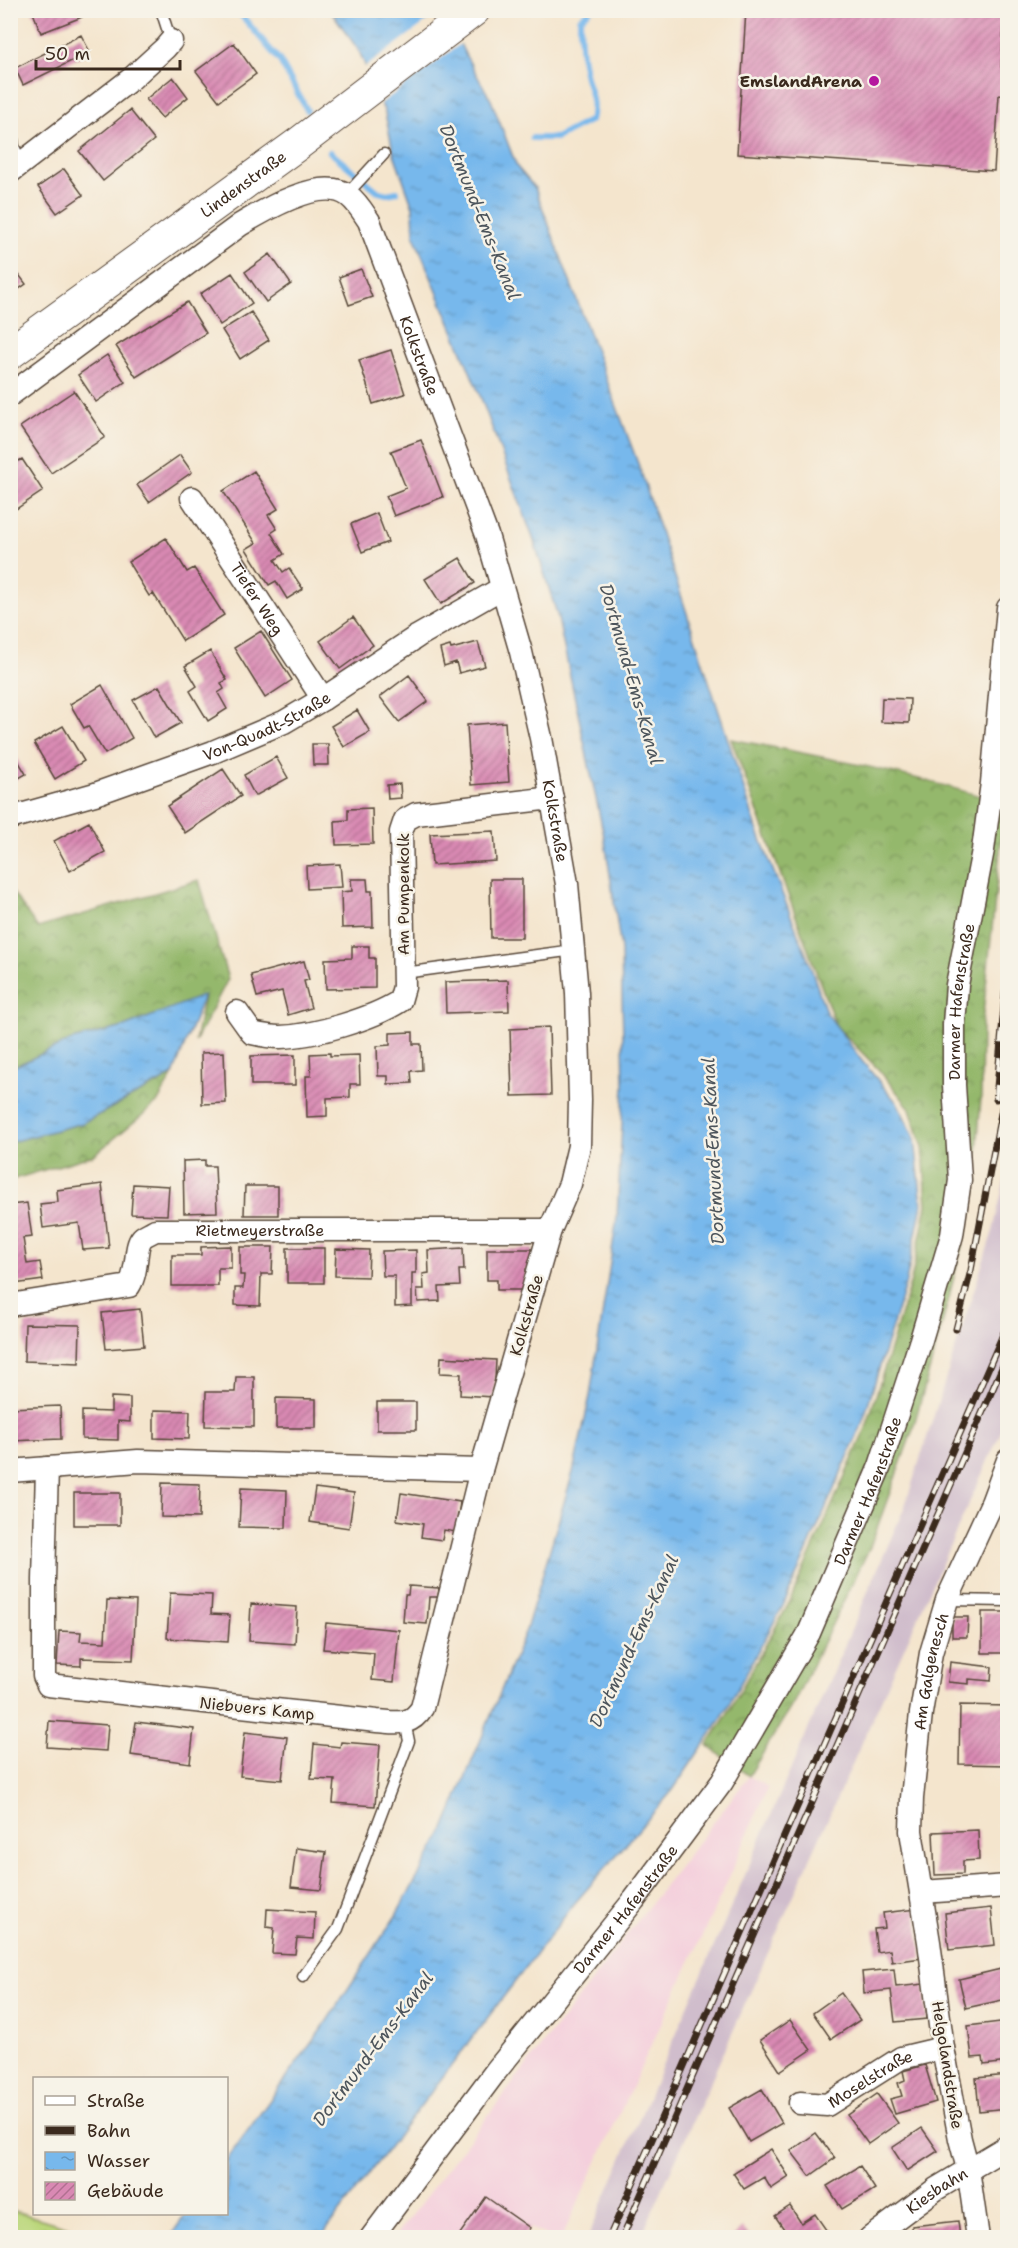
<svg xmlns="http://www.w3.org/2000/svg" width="1018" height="2248" font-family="'Shantell Sans',sans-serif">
<defs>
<pattern id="grass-tufts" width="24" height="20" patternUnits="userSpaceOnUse" patternTransform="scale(1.5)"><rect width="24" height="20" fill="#bbd77c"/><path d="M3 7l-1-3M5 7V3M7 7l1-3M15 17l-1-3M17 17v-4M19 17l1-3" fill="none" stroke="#a2b96b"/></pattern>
<pattern id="forest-crowns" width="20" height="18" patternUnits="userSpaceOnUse" patternTransform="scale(1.5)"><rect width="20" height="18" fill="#94b86c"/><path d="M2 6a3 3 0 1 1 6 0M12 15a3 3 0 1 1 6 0" fill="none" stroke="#7a9658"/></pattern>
<pattern id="water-ripples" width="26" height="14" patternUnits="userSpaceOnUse" patternTransform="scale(1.5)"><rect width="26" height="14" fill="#77b8ec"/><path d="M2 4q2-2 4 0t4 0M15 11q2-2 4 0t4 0" fill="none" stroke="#6396bf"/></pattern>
<pattern id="building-hatch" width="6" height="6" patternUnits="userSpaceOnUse" patternTransform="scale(1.5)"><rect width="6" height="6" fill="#d989b3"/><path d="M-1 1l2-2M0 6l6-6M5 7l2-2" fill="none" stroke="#b17091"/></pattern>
</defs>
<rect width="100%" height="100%" fill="#f7f3e8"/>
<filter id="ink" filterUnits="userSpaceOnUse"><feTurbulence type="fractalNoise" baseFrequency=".0167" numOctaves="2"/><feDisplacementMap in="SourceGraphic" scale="12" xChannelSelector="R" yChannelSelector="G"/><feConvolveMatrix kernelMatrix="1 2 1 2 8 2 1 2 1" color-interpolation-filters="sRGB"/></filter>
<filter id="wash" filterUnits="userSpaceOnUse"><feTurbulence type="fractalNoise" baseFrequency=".008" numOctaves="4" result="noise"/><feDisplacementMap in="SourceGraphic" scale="24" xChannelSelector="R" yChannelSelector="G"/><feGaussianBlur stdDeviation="1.35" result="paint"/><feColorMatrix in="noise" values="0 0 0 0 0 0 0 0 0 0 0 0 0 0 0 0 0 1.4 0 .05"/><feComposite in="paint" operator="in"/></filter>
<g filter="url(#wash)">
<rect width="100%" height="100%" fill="#f4e5cd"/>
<path fill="#f4cfdc" d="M749 1776 768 1787 723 1891 562 2237H550L530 2228 523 2237 394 2238Z"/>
<path fill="#d0bdcc" d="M1007 1169V1418L641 2237H588L905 1506 993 1231Z"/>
<path fill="url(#grass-tufts)" stroke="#7b804d" stroke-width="1.5" d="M10 2210H11L101 2237H11Z"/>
<path fill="url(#forest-crowns)" stroke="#687145" stroke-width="1.5" d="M731 739C824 757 915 774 1005 804L982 1024 981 1097 977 1152 966 1230 940 1332 912 1432 870 1547 794 1702 749 1776 707 1745 725 1718 788 1605 866 1428 911 1281 927 1205 923 1147 909 1107 879 1070 836 1026Z
M199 880 228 979 195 1042 204 996 124 1027 72 1040 11 1068 10 889 38 928Z
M173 1075 157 1103 94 1155 11 1180V1142L83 1123Z"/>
<path fill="url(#water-ripples)" stroke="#597185" stroke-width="1.5" d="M331 11H444L466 56 491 100 517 167 535 188 640 469 757 829 809 962 826 1012 862 1061 898 1104 915 1139 922 1205 906 1282 861 1427 783 1606 722 1717 673 1790 574 1904 321 2237 169 2238 186 2214H226L227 2159 323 2027 395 1917 442 1834 526 1630 573 1472 590 1396 617 1217 624 1086 621 950 605 841 557 614 533 538 481 398 414 236 413 207 393 151 385 113 359 51Z
M204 995 173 1075 83 1123 11 1142V1068L72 1040 124 1027Z"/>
<path fill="#f4e5cd" d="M448 10 463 42 379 105 364 68 441 11Z"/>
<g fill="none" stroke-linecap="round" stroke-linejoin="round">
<path stroke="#77b8ec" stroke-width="6" d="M237 10 280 61 307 110
M532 138H556L591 120C596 100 589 92 585 73 581 55 580 37 580 19L590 10
M330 152 379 192 387 194 397 192"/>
</g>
<g id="blocks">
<path fill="url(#building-hatch)" d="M32 10H79L82 17 41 33Z
M746 10H1005L1001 67H1008V96L999 95 994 171 737 154Z
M81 35 90 52 23 85 15 68Z
M234 43 256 74 219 101 196 71Z
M173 77 188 97 162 118 146 99Z
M130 110 154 140 103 181 79 151Z
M64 169 83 195 57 213 38 187Z
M270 254 291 284 266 302 245 272Z
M10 263 26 284 10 295Z
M361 269 372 297 349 305 339 277Z
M232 273 252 303 220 325 200 294Z
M187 302 206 333 136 377 116 346Z
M251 312 269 340 240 359 222 330Z
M391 350 405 394 373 404 359 360Z
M107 355 125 382 96 402 78 375Z
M74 391 105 437 51 473 20 427Z
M421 440 443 497 394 516 386 496 406 488 391 451Z
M180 455 192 472 149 502 137 485Z
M22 459 43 491 10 513V466Z
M254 471 278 509 268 515 277 529 271 533 284 554 275 560 283 572 289 568 303 589 287 599 276 581 269 585 246 549 256 543 223 491Z
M377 513 388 542 362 552 351 524Z
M166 538 187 572 194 568 224 615 183 641 153 593 149 596 128 562Z
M460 558 475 583 441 604 425 579Z
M353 617 373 645 340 669 320 641Z
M261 631 292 680 265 698 234 648Z
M478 642 485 666 459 673 456 662 444 666 440 649 450 646 451 649Z
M210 651 227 680 221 683 224 689 218 693 227 709 208 721 190 691 197 686 185 666Z
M409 675 428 701 399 722 380 697Z
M102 685 132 738 105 754 88 726 84 728 70 704Z
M159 686 181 723 154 738 133 700Z
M882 698 910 699 909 723 881 722Z
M357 710 370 732 344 747 331 726Z
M505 722 509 782 471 785 467 725Z
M63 726 84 761 55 779 34 743Z
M312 744H328L329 765H313Z
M10 747 26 774 10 783Z
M276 757 288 778 255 796 244 775Z
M223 769 241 796 185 833 167 806Z
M400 784 401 798 388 799 387 785Z
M372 808 373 844 336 845 335 821 348 820V809Z
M89 822 105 852 70 871 54 841Z
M494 831 496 861 432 865 430 834Z
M340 864 342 887 307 889 306 866Z
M351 879H367L368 891H372L373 927 342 928 341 892 352 891Z
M490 879H522V938H491Z
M352 946H369V958H375V988L326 989 325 959 352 958Z
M304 961 309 980 304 981 311 1008 288 1015 282 991 257 997 251 975Z
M508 980 509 1011 446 1013 445 982Z
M549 1027 551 1095 512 1096 510 1029Z
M413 1032V1044H421L422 1070 411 1071 412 1083 388 1084V1076H378L377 1046 390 1045V1033Z
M224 1052 226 1103 202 1104 201 1053Z
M330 1053V1056L359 1055 360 1084H350V1097L327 1098V1116L307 1117 306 1076H311L310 1054Z
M295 1055V1085H251V1056Z
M205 1160V1166H215L217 1212 184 1213 183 1161Z
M102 1184 109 1248 83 1250 79 1223 43 1228 40 1204 58 1202 57 1190Z
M133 1184 169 1186 167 1215 131 1214Z
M245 1186H278V1215H244Z
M27 1203 32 1237 23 1238 27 1264 40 1262 43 1280 14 1284 10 1258V1205Z
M231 1246V1268H218V1286H172V1255H201V1247Z
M240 1247H273L272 1274H261L260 1306 235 1305V1288H243L244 1275H240Z
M287 1248H324V1283H287Z
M463 1248 464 1270H459L460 1286 439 1287 440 1301 418 1302 417 1289H424L423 1274 429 1273 428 1250Z
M336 1249 369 1250 368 1277 335 1276Z
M487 1249H533V1269H526V1290H497V1280H487Z
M416 1250V1273H412V1306L395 1307V1276H383L382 1251Z
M140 1309 144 1346 106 1349 102 1313Z
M25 1324 80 1325 79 1363 24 1361Z
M441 1357 496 1360 494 1397 460 1395 461 1374 440 1373Z
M236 1377H254V1427L205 1426 206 1392H235Z
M111 1397 130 1398V1422L118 1421V1440L82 1439V1411L111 1412Z
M276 1398 316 1399V1428H276Z
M377 1402H416V1430H377Z
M60 1406 61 1439 10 1441V1408Z
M154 1410 190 1411 189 1439 154 1438Z
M162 1483 200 1484 199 1518 161 1517Z
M241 1488 287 1490 286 1528 239 1527Z
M315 1488 354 1493 349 1528 310 1522Z
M74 1493H120V1525H74Z
M401 1493 460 1502 456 1532 444 1530 442 1540 421 1537 423 1524 397 1520Z
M409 1586 439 1588 438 1597H429L427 1624 403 1622 405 1595H408Z
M170 1593 212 1595 211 1614 230 1615 228 1642 167 1638Z
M107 1600 136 1601 133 1660 81 1658V1666L57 1665 59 1631 81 1632 80 1641 105 1642Z
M251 1604 297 1607 295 1644 249 1641Z
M982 1612H1008V1653H982Z
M952 1617H968L967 1637H952Z
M326 1623 399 1630 394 1682 372 1680 374 1653 323 1649Z
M950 1662 992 1667 991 1681 969 1679V1684L948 1682Z
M960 1705 1008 1706V1765L959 1764Z
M49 1721 108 1725 106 1751 47 1747Z
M136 1722 194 1729 190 1763 131 1755Z
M245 1732 287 1737 282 1780 240 1776Z
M341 1742 380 1745 375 1806 333 1803 335 1780 311 1779 314 1744 340 1747Z
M978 1830 979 1860 963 1861V1874L935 1875 933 1832Z
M296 1848 326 1852 321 1890 291 1887Z
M991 1908 995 1945 949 1950 945 1913Z
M267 1909 315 1912 314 1939 297 1938 295 1954 272 1953 274 1928 266 1927Z
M916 1909 922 1958 892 1962 890 1950 877 1952 874 1929 885 1928 883 1913Z
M894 1969 896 1987 924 1984 927 2019 895 2022 891 1990 864 1993 862 1972Z
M1001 1969 1007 1999 966 2008 959 1979Z
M841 1993 860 2020 831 2039 813 2013Z
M790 2020 811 2050 780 2071 760 2040Z
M1008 2021V2062L984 2065 983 2057 972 2058 968 2026Z
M925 2065 936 2102 895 2114 890 2099 902 2096 898 2083 905 2080 903 2071Z
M1008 2075V2108L979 2111 976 2078Z
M762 2089 782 2123 749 2142 729 2108Z
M877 2094 898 2123 868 2144 847 2115Z
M922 2128 938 2151 907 2171 892 2148Z
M816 2133 835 2158 810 2176 791 2151Z
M771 2149 789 2177 771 2189 764 2177 744 2189 733 2173Z
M860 2166 875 2189 842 2209 827 2186Z
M486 2197 530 2228 523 2238H457Z
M790 2206 801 2223 815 2214 829 2234 824 2238H790L775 2216Z
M958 2221 960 2238H913L912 2226Z
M743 2228 751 2238H732Z"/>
</g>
</g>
<g filter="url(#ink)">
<use href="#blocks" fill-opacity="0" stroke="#574638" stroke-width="1.5"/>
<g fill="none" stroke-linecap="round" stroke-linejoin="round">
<g stroke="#574638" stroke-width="13">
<path id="service" d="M161 10 171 41
M10 120 14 147 22 163
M347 194 384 154
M404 973 574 950
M948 1600 1008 1601
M303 1977 338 1929 409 1741 405 1722"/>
</g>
<g stroke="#574638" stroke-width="25">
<g id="minor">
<path d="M10 172 131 79 165 48 171 41"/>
<path id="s1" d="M10 395 240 225C263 211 322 175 349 196 357 202 363 212 369 221L487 535 521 652 541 738 567 884 577 993 580 1100 579 1146 570 1184 550 1230 481 1470 422 1708C410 1727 397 1722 377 1721L48 1685 44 1676V1580L47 1468"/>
<path id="s2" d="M192 498 323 699"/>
<path id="s3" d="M10 818 95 794 213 752 284 722 323 699 418 636 502 588"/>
<path d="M237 1012 252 1033C261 1035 271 1037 280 1037 314 1036 372 1019 400 1001L404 987 401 832 405 820 416 814 552 798"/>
<path id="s4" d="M10 1305 129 1286C139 1270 134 1247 142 1238 144 1235 151 1233 155 1230H550"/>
<path d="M10 1471 138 1461 481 1470"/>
<path d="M922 1892 1008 1886"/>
<path id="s5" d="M800 2103 827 2105 901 2058 943 2048"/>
<path id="s6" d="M371 2238 496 2071 634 1900 722 1782 809 1633 880 1466 920 1343 952 1235 960 1180 954 1085V1024L957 985 983 850 992 783 1008 608"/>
<path id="s7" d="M870 2238 936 2189 1008 2146"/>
<path id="s8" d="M978 2238 968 2169 960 2139 943 2048 929 1942 911 1831 912 1798 921 1713 931 1653 947 1600 992 1503 1008 1460"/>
</g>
</g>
<g stroke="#574638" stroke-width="34">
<g id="secondary">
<path id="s9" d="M10 353 298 144 474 10"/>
</g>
</g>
<use href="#service" stroke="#fff" stroke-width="10"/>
<use href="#minor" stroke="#fff" stroke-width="22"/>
<use href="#secondary" stroke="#fff" stroke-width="32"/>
<g stroke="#3b2a1e" stroke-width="7">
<path id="rail" d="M996 1099 1008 960
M956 1329 971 1270 1008 1077
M609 2238 1008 1323
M622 2238 1008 1354"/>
</g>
<use href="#rail" stroke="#f7f3e8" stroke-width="4.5" stroke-dasharray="14" stroke-linecap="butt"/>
</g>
</g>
<circle fill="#b5179e" stroke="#f7f3e8" stroke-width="2" cx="874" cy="81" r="6"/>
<g text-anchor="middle" stroke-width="5" stroke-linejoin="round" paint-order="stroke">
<g font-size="16" font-weight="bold" fill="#3b2a1e" stroke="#f7f3e8" text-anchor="end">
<text x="862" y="87">EmslandArena</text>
</g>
<g font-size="16" fill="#3b2a1e" stroke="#f7f3e8">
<text dy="6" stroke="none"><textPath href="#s9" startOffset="288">Lindenstraße</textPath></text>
<text dy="6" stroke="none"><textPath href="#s1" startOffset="580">Kolkstraße</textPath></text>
<text dy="6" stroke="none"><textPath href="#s2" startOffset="120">Tiefer Weg</textPath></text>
<text dy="6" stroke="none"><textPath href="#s3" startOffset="273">Von-Quadt-Straße</textPath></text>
<text dy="6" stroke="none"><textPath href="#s1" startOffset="1066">Kolkstraße</textPath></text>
<text transform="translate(403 894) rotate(-90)" y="6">Am Pumpenkolk</text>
<text dy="6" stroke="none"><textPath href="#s6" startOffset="1406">Darmer Hafenstraße</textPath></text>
<text dy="6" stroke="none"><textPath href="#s4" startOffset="291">Rietmeyerstraße</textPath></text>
<text transform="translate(526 1315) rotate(-74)" y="6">Kolkstraße</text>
<text dy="6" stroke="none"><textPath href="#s6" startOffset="902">Darmer Hafenstraße</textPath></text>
<text dy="6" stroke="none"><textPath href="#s8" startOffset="574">Am Galgenesch</textPath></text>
<text transform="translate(257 1708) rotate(6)" y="6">Niebuers Kamp</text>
<text dy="6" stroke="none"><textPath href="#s6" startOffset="416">Darmer Hafenstraße</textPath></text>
<text transform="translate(948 2065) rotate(81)" y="6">Helgolandstraße</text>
<text dy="6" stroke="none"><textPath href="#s5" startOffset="78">Moselstraße</textPath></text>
<text dy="6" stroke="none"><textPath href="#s7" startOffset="82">Kiesbahn</textPath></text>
</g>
<g font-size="18" font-style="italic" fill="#4d555c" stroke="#f7f3e8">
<text transform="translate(480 212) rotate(68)" y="6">Dortmund-Ems-Kanal</text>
<text transform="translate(631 674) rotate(74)" y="6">Dortmund-Ems-Kanal</text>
<text transform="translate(713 1151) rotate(-93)" y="6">Dortmund-Ems-Kanal</text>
<text transform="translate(634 1641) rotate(-65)" y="6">Dortmund-Ems-Kanal</text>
<text transform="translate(373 2049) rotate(-53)" y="6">Dortmund-Ems-Kanal</text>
</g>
</g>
<rect width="1018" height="2248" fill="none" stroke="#f7f3e8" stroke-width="36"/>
<rect x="33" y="2077" width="195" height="138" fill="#f7f3e8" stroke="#aca397" stroke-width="1.5"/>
<rect x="45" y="2096" width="30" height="9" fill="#ffffff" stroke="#aca397" stroke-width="1.5"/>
<text x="87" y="2107" font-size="18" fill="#3b2a1e">Straße</text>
<rect x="45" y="2126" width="30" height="9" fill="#3b2a1e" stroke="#aca397" stroke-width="1.5"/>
<text x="87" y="2137" font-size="18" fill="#3b2a1e">Bahn</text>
<rect x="45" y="2152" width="30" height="18" fill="url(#water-ripples)" stroke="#aca397" stroke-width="1.5"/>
<text x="87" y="2167" font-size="18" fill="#3b2a1e">Wasser</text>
<rect x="45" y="2182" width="30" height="18" fill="url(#building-hatch)" stroke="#aca397" stroke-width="1.5"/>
<text x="87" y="2197" font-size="18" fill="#3b2a1e">Gebäude</text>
<path d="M36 60v9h144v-9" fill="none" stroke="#3b2a1e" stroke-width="3"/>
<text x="45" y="60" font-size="18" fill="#3b2a1e" stroke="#f7f3e8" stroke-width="4.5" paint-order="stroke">50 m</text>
</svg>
